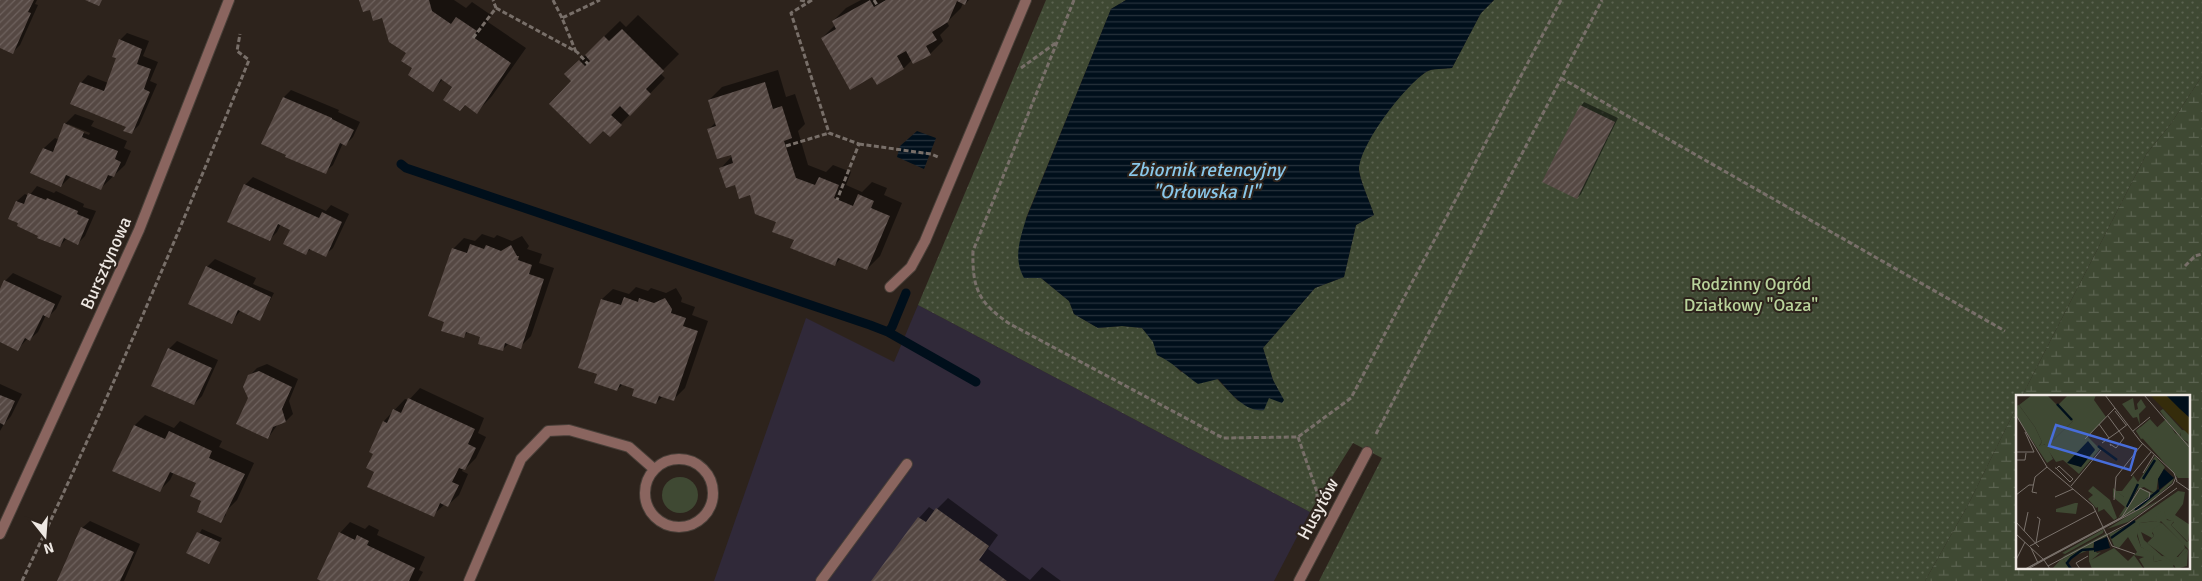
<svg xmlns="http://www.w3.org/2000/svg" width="2202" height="581" font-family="Signika,sans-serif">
<defs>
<pattern id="wetland-marsh" width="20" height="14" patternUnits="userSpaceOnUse" patternTransform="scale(1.25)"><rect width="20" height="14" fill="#3f4933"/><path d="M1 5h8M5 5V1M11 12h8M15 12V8" fill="none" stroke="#5b6350"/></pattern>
<pattern id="park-dots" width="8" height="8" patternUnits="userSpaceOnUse" patternTransform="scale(1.25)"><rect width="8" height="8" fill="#3f4933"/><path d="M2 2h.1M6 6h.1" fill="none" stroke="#5b6350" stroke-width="1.8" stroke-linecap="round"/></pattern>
<pattern id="water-rules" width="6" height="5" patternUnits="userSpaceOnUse" patternTransform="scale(1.25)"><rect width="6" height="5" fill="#000f1b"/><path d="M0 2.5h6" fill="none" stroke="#26323c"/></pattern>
<pattern id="building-hatch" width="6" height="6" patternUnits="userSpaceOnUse" patternTransform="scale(1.25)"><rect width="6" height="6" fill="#554843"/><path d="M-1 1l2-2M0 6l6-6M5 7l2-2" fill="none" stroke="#6e625e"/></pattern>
</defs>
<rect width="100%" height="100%" fill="#2d231c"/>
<path fill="#302939" d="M918 305 1310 512 1274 581H714L806 318 894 362Z"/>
<path fill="#3f4933" d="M662 495a18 18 0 1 1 36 0a18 18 0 1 1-36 0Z"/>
<path fill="url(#wetland-marsh)" d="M2202 76V581H1925L1968 505 2017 406V567H2188V396H2022L2147 153 2170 125Z"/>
<path fill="url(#park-dots)" d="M1046 0H1126L1111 9 1026 218 1024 278H1041L1069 301 1074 314 1098 328 1122 326 1142 328 1154 342 1157 355 1171 362 1181 372 1217 379 1238 401 1269 398 1283 400 1273 380 1263 348 1315 288 1344 277 1356 225 1374 215C1371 204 1358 177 1359 166 1363 140 1403 87 1426 72 1432 68 1445 69 1452 68L1481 13 1494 0H2202V76L2170 125 2147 153 2022 396H2017V406L1968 505 1925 581H1319L1382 458 1353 443 1310 512 918 305Z"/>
<path fill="url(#water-rules)" d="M1126 0H1494L1481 13 1452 68C1445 69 1432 68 1426 72 1404 87 1363 140 1359 167 1358 177 1371 204 1374 215L1356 225 1344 277 1315 288 1263 348 1273 380 1284 400 1282 403 1269 398 1264 410C1245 413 1229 391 1218 379L1198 384C1184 374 1172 362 1157 355L1153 342 1142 328 1122 326 1098 328 1074 314 1069 301 1041 278H1024C1013 259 1020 239 1026 219L1111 9Z
M917 131 936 138 924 169 897 157 900 146Z"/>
<path fill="#0007" fill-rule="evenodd" d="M0 0H37L35 4 38 5 20 45 13 52 0 46Z
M361 0H454L466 8 472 2 491 15 488 22 526 48 492 96 477 112 454 86 443 79 433 90 414 68 408 53 383 17Z
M861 0H969L965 4 963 3 961 8 947 22 949 26 940 35 943 41 930 54 914 63 912 60 904 68 877 83 873 75 822 38 835 25 833 21 846 8Z
M638 15 679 54 660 73 665 78 610 135 573 81 566 74 620 21 626 27Z
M127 33 149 41 143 56 158 62 150 81 157 84 139 125 131 133 127 127 81 83 88 75 108 83 118 57 120 40Z
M778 70 786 97 795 94 805 124 798 131 808 165 826 172 833 165 851 172 846 185 862 192 872 182 887 188 884 195 902 203 880 256 867 269 841 258 835 265 795 240 751 194 735 184 721 168 732 156 709 129 716 122 709 100 722 87Z
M291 90 339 110 338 112 360 122 353 137 346 144 343 143 333 165 325 172 284 97Z
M1584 102 1618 118 1581 194 1577 198 1581 106Z
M75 114 94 121 91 126 127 141 124 148 131 151 125 165 101 188 71 176 61 186 31 172 44 148 55 138 59 140 65 124ZM68 124 90 133 89 135 68 127Z
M253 177 326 211 331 205 349 214 333 248 325 255 311 249 306 253 291 229 281 224 277 232 269 240 245 185Z
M37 186 54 193 56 191 84 204 83 207 96 211 85 236 78 243 67 238 60 246 10 218 17 201 25 194 29 196Z
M482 234 494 238 497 235 512 241 522 236 529 246 527 249 542 254 539 263 554 268 531 336 520 347 509 343 502 350 482 336 469 331 463 337 445 321 453 249 464 238 475 241Z
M215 259 256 278 253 284 274 293 260 319 241 310 231 323 207 267Z
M13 273 62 296 56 309 48 317 46 315 38 332 30 339 28 338 18 349 0 341V292L5 281Z
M636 287 648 291 651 288 666 293 676 288 682 298 681 302 695 307 692 315 708 321 685 388 674 399 663 396 656 403 636 388 623 384 617 390 599 374 579 367 602 299 613 289 629 294Z
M177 341 218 360 202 396 194 404 169 349Z
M267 364 298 379 289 401 293 414 286 421 278 424 268 438 250 398 249 376 257 368Z
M0 384 22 394 11 416 4 424 0 431Z
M420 388 484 418 478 433 486 437 476 458 465 469 463 468 462 471 468 474 459 495 448 505 445 504 433 515 376 471 374 453 370 451 384 421 405 399 409 400Z
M145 415 174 428 180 421 222 441 219 447 254 463 237 500 225 512 226 515 221 521 202 502 198 483 174 472 170 480 159 491 135 425Z
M948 498 998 535 988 549 1030 580 1042 567 1061 581H872L919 518 929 507 935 511Z
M90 521 140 544 124 581H58L82 528Z
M350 522 365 529 369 525 379 530 377 535 425 557 419 570 423 572 418 581H324L340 533Z
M202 529 222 538 209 563 188 553Z"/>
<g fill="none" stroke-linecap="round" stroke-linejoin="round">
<path stroke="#000f1b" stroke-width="9" d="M401 164 406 168 870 325 888 332 976 382
M888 332 892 327 906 293"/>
</g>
<path fill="url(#building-hatch)" d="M0 0H34L28 12 31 13 13 54 0 48Z
M85 0H102L99 6Z
M359 0H429L432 11 451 24 456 17 477 31 473 37 511 63 477 114 465 105 460 111 443 100 452 87 441 79 433 92 408 75 412 68 401 61 406 53 389 42 382 18 373 21 370 10 363 12Z
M870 0 874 7 886 0H967L965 5 957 1 948 22 932 32 937 40 926 46 931 55 913 64 906 51 897 56 904 69 877 85 872 77 850 90 821 38 836 29 832 21Z
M622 29 664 71 646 89 651 94 630 116 620 106 611 115 622 125 610 137 603 131 590 144 549 104 571 81 564 74 579 60 585 66 590 61 585 55 604 36 609 41Z
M119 39 142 49 137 64 151 69 144 89 150 92 132 134 123 131 126 127 70 104 80 82 104 91 116 58 112 57Z
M765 82 773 109 782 106 792 138 784 141 796 178 815 185 819 177 839 185 834 198 853 206 858 194 874 201 871 208 890 216 867 270 838 258 835 266 790 248 794 240 772 232 776 222 755 214 750 195 739 199 735 185 726 188 719 168 733 163 731 155 717 159 707 129 716 126 708 100Z
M283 97 332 118V119L354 130 346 146 340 143 326 174 285 157 286 155 261 144Z
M1580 105 1615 122 1577 199 1542 182Z
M64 123 84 132 82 137 118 151 115 159 121 162 114 177 108 175 101 190 66 175 61 187 30 173 43 148 53 152Z
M244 184 319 218 322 212 342 222 326 257 309 249 306 255 283 244 290 230 278 224 270 241 227 222Z
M28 193 46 200 47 198 78 211 77 214 89 219 78 245 64 238 60 247 37 238 38 236 17 226 18 223 8 219 16 201 24 204Z
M470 244 484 249 486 245 501 251 511 245 517 256H519L518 260 532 265 529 274 544 279 521 349 505 343 503 351 478 344 480 337 466 332 464 338 441 331 444 322 428 316 452 248 467 253Z
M206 266 271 297 260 321 238 310 232 324 188 304Z
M4 280 55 304 49 318 43 315 30 341 25 338 18 351 0 342V289Z
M624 297 638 302 639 298 654 303 665 298 672 309 671 313 686 318 683 326 698 331 674 401 659 396 656 404 632 396 634 389 620 384 617 391 594 383 597 374 578 368 601 299 621 305Z
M168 348 212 368 194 405 151 386Z
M259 371 292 387 282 409 286 422 273 427 268 439 236 424 248 398 243 387 248 375Z
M0 395 15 401 4 425 0 423Z
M408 398 475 429 468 444 476 448 465 470 459 468 452 482 459 485 448 507 440 503 434 517 367 487 374 472 366 468 373 454 369 452 383 421 387 423 393 409 401 413Z
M134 425 165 439 169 431 212 451 209 458 245 474 221 523 197 512 201 501 190 496 196 483 170 472 160 492 112 471Z
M936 508 989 546 979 560 1007 581H871L918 517 926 522Z
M81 527 134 552 120 581H57Z
M197 532 220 542 209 564 186 553Z
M339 532 355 540 357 535 369 541 367 545 415 568 409 581H321L317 579Z"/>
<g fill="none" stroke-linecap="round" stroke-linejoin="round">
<g stroke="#483f38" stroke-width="12">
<path id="service" d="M890 287 911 267 925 241 1026 0
M645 493a34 34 0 1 1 68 0a34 34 0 1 1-68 0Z
M469 581 521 459 548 431 569 430 629 447 654 469
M821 581 907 464"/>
</g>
<g stroke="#483f38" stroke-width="12">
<path id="minor" d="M0 534 139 230 229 0
M1299 581 1367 452"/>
</g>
<path stroke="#786f69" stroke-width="3" stroke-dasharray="5 2.5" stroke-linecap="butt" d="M553 0 562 18
M800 0 809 2
M812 0 791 13 829 133 859 144 837 200
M874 0 877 5
M1074 0 973 251C972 289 979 303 1010 324L1223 438 1298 437 1351 398 1561 0
M496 8 577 52 588 64
M473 38 496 8 493 0
M576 52 562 18 600 0
M1021 68 1057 42
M1561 78 2005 331
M859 144 931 154 938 157
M786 146 829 133
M2185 266 2195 256 2202 254
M1376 434 1602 0
M1298 437 1317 492V501
M22 581C104 410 178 236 249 60L237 51 240 34"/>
<use href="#service" stroke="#8a655f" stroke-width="10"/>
<use href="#minor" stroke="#8a655f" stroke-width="10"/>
</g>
<g text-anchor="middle" stroke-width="4" stroke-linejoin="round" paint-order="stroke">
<g font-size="18" fill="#eee8e3" stroke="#2d231c">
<text transform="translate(106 263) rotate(-66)" y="6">Bursztynowa</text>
<text transform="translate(1318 509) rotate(-62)" y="6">Husytów</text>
</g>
<g font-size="18" fill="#b9d39b" stroke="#2d231c">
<text x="1751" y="290">Rodzinny Ogród<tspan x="1751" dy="21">Działkowy "Oaza"</tspan></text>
</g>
<g font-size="19" font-style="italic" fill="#89c7e9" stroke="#2d231c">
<text x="1206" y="176">Zbiornik retencyjny<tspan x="1206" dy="22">"Orłowska II"</tspan></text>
</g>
</g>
<g transform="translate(2016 395)">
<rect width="174" height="174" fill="#2d231c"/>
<path d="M3 10 19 32 26 47 23 51 30 49 37 64 31 68 0 21V11ZM147 14 166 35 174 36V52L172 47 164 43 165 37 163 42 144 16ZM158 83 156 88 132 109 103 124 124 93 140 99ZM143 101 123 116 145 104 112 127 91 134ZM139 126 146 128 136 138 138 141 136 143 125 137 128 145 146 161V165L138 167 137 160 125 152 120 134 124 128ZM88 134 87 138 49 159 46 158ZM91 138 92 141 78 147 77 153 66 154 47 164 54 173 36 174 48 161Z" fill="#3f4933"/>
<path d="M117 3 119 15 122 14 121 9 125 4 130 12 123 19 124 30 121 22 117 23 106 9ZM134 24 143 34 156 36 125 44 120 36ZM117 80 124 90 110 116 102 123 109 112 97 102V93L108 102 109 109ZM77 91 94 105 101 123 98 125 88 114 82 117V112L80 113 72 104 77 100 72 96ZM162 96 169 97 167 109 159 120 174 130 172 147 155 130 158 127 148 123 143 128 139 126 124 128 121 141 125 152 137 158 138 167 146 165V161L162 162 169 153 172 155 157 171 160 174H129L123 164 128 162 118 160 121 157 112 142 103 153 98 151 93 139 113 130ZM77 153 81 158 85 157 73 167V155L58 161 52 168 54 173 47 164 66 154Z" fill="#3f4933"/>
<path d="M16 0H31L57 26 30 52 29 49 23 52 26 47 19 32 3 10ZM146 128 168 149 169 153 156 167 131 148 138 141 136 135ZM172 155 171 171 160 174 157 168Z" fill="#3f4933"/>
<path d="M134 0H150L174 23V41Z" fill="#352c0b"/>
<path d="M52 0H80L78 5 90 22 72 42 84 54 63 79 47 65 40 67 30 52 57 26 42 10ZM72 47 79 54 65 72 54 67ZM150 24 159 38 173 49 174 83H162L120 36 124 32 133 40ZM139 61 149 72 142 84 140 99 128 92 122 94V87ZM116 83 122 90 109 109 106 106 108 102 100 96H106ZM59 108H62L60 119 40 117V114ZM145 116H148L151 125 158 126 155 130 171 147 174 145V156L140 121ZM98 153 112 166 118 160 127 173 76 174 73 166Z" fill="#3f4933" fill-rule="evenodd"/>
<path d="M150 0H174V23L164 14ZM72 46 79 55 65 72 51 68ZM148 74 158 83 143 95 142 84ZM91 142 94 153 78 157V147Z" fill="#000f1b"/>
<path fill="none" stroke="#000f1b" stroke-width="2.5" d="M41 9 56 25M82 51 101 65M127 84 139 65M111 112 122 89M119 115 143 95M95 143 119 126M55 174 51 168 55 163 66 155 78 154"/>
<path fill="none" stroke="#7a726c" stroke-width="1" d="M89 0 125 47 158 78 161 86M128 0 174 53M99 16 110 30M0 20 31 72 77 111 96 151 119 159M83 29 93 43M117 36 134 22M69 44 99 13M86 48 103 36 92 21M95 51 94 49 100 53 108 43 103 36 112 29M0 57H18L9 37M0 65H9L10 58M39 73H40L54 87 57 84 43 71 40 74M127 78 138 60M115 81 135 57M160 86 173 95M55 91 85 55M21 98 16 97 19 82 31 72M0 100 13 90H17M39 102 57 94M98 105 100 82 127 48M0 127 23 152M8 136 12 117M0 139 28 165 129 111 157 89 160 82M20 148 24 124 21 122M14 151 80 116M15 153 22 168M0 165 9 147M32 171 111 129 161 93M9 174 106 122 124 93 134 98 133 103 105 123 10 174M12 174 28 165 34 174M64 174 60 168 72 161"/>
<path fill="#476dda" fill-opacity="0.15" stroke="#476dda" stroke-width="2.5" d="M40 30 120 54 114 75 33 51Z"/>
<rect width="174" height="174" fill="none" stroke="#eee8e3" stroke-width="2.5"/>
</g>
<g transform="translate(45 536) rotate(163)" stroke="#2d231c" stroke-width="4" paint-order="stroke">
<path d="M0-4L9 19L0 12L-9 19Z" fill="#eee8e3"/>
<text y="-8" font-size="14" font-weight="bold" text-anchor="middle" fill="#eee8e3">N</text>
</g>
</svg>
